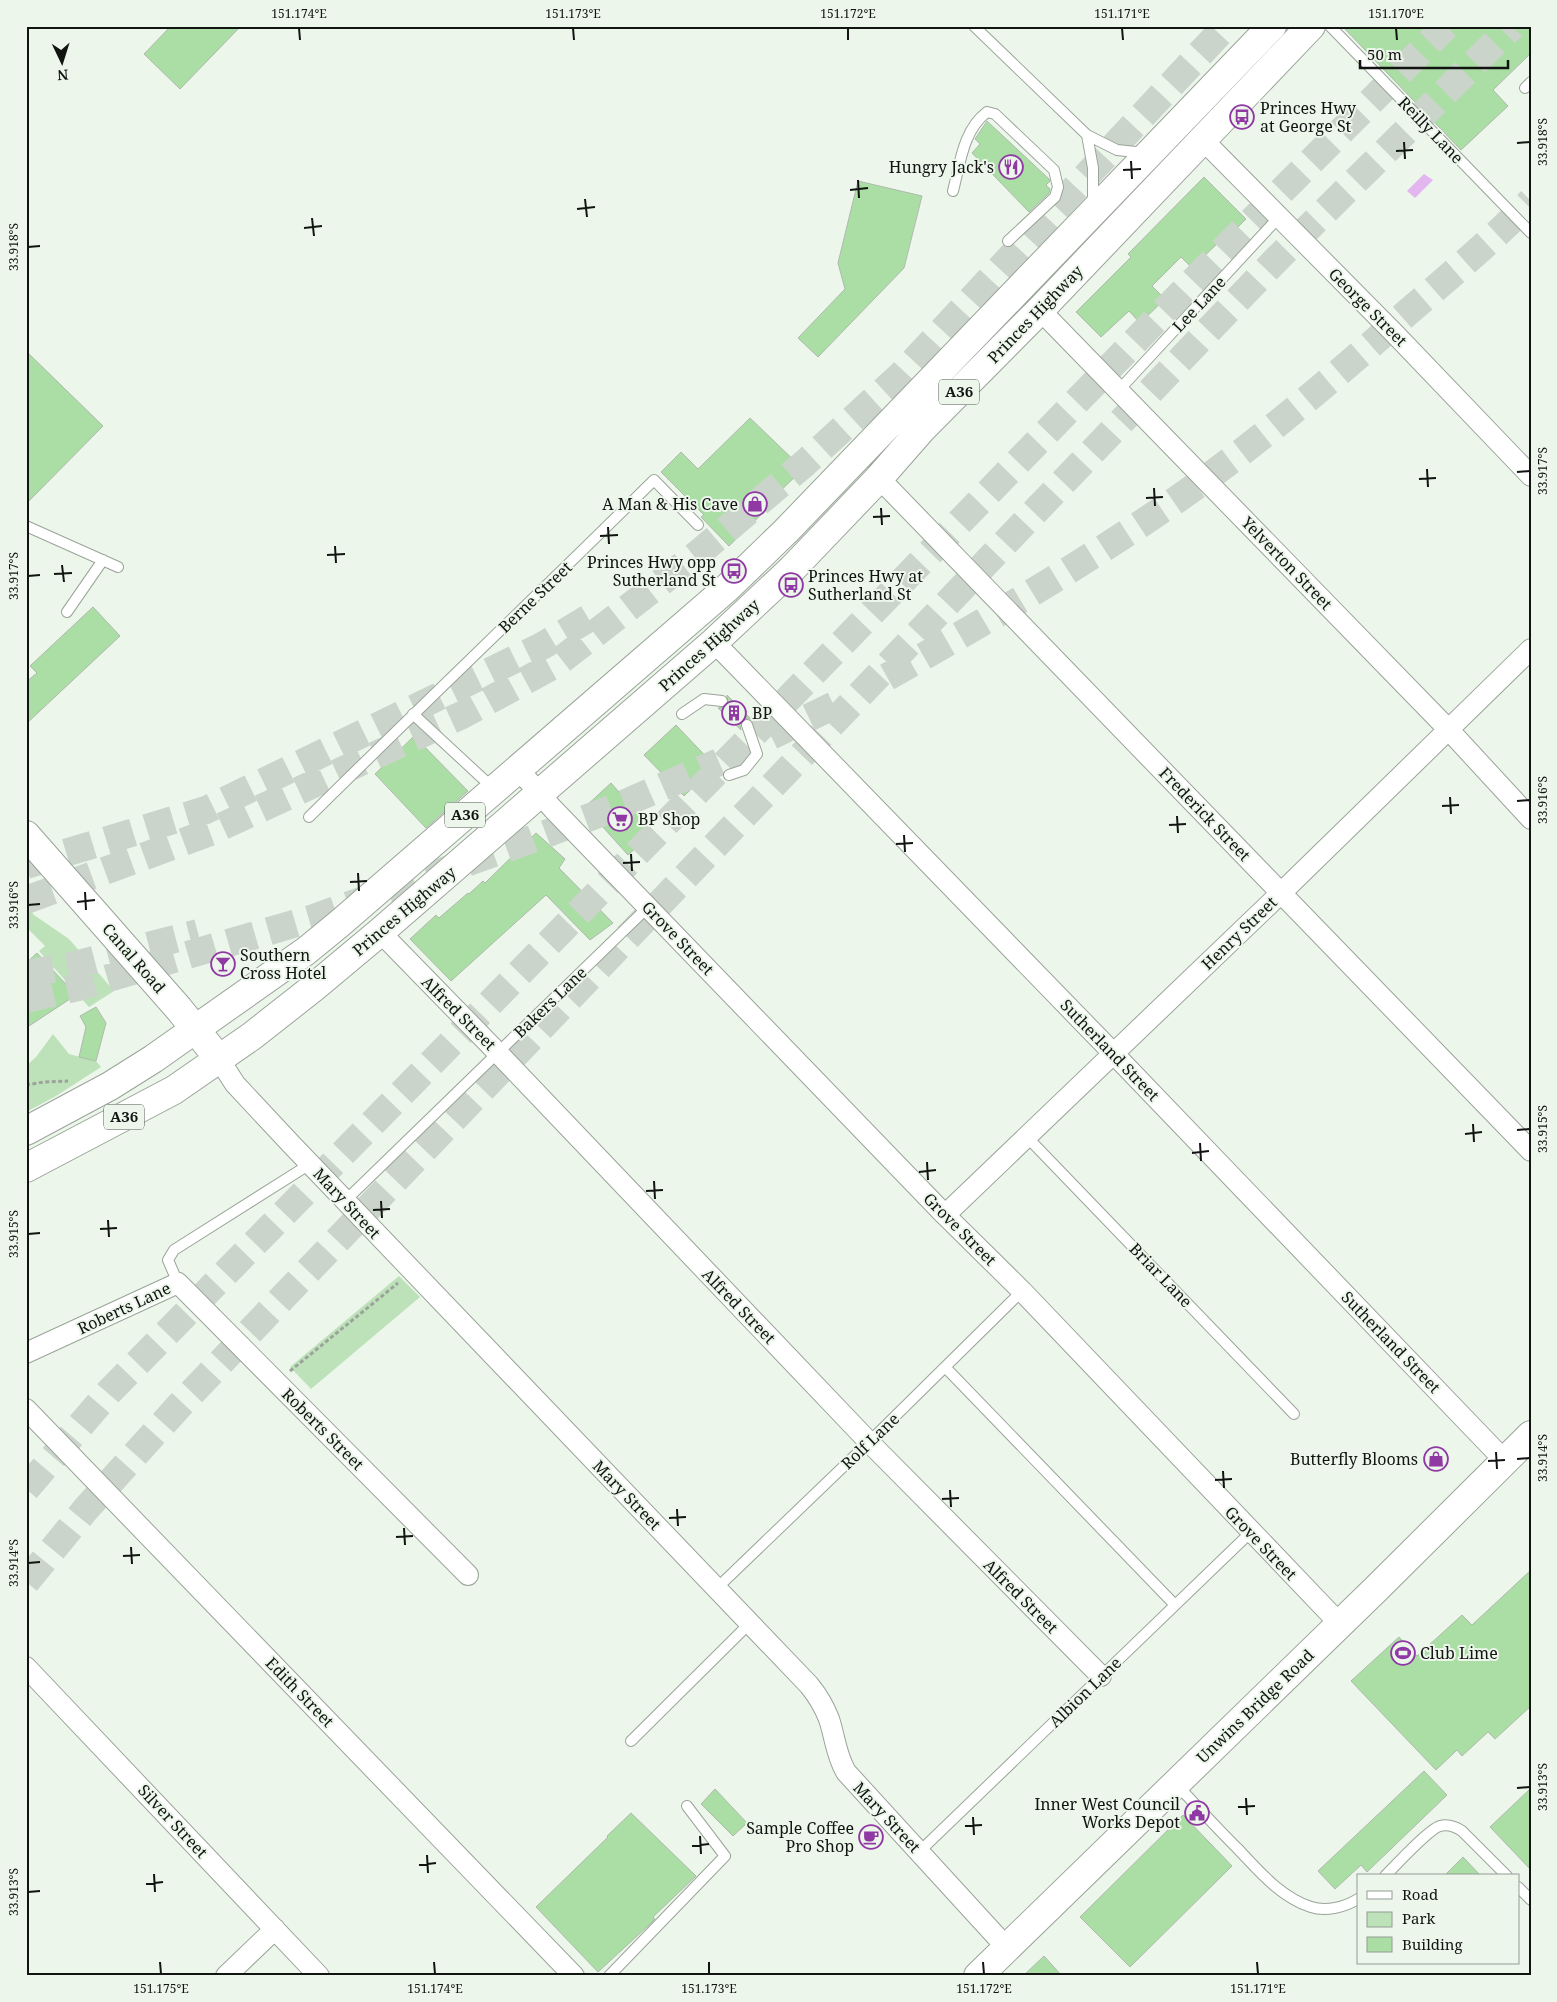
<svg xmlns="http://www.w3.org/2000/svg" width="1557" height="2002" font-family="'Noto Serif',serif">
<rect width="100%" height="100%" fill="#ecf6eb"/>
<path fill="#bde2b9" d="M26 906 34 915 69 939 114 991 89 1007 39 951 45 946 26 927Z
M53 1034 69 1054 96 1061 101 1067 56 1096 26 1112V1066L36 1057Z
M399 1276 420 1297 311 1389 290 1367Z"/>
<path fill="#e4b6f0" d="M1424 174 1433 180 1415 198 1407 191Z"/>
<path fill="#abdea5" stroke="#afb9ae" d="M171 26H241L180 89 144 54Z
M1342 26H1531V53L1493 90 1508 106 1461 150Z
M987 121 1049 179 1050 181 1046 185 1050 189 1049 193 1029 212 972 153 980 144 975 139Z
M1204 177 1246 219 1222 243 1220 241 1192 268 1181 257 1152 286 1165 299 1140 323 1129 311 1101 337 1076 312 1131 257 1128 254Z
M858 181 922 196 904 268 818 357 798 338 845 289 838 263Z
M26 351 103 426 26 504Z
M750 418 803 469 769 502 771 505 729 546 701 517 704 515 661 472 681 452 698 469Z
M93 607 120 636 26 724V682L37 673 30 666Z
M727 695 752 720 748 718 742 720 740 724 741 730 718 708 724 707 728 705Z
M676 725 715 766 684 796 644 755Z
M414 736 468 791 426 828 375 774Z
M611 783 654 832 628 855 585 807Z
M536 833 565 859 559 868 613 923 590 940 546 895 451 981 410 939 436 915 439 918 468 893 469 894 483 881 485 883Z
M37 953 76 995 26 1028V963Z
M96 1007 106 1023 96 1061 79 1057 86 1027 80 1016Z
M1531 1570V1706L1495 1739 1488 1732 1462 1756 1457 1750 1436 1770 1351 1681 1399 1637 1417 1656 1462 1615 1472 1625Z
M1424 1771 1447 1795 1367 1872 1361 1865 1335 1889 1318 1871Z
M1531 1788V1870L1490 1827Z
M715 1789 747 1823 733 1836 701 1804Z
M631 1813 696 1876 653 1917 655 1919 649 1925 598 1972 536 1907 608 1837 607 1836Z
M1183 1815 1232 1866 1130 1967 1080 1917Z
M1463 1857 1481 1876H1444Z
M1044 1956 1062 1976H1023Z"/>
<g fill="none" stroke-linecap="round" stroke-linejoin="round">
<path stroke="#cbd4ca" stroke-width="28" stroke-dasharray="28 14" stroke-linecap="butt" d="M887 677C983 623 1078 567 1169 505 1254 447 1331 380 1408 312 1450 276 1492 240 1531 201
M771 736 845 700
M26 865 206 810 542 646 599 612
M26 900 210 832 462 715 556 664 700 552 805 463 901 375 1226 26
M26 974 75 965 198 933
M26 999 78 987 314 918 527 841 614 808 719 762
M26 1489 109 1392 792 695 1241 232 1446 26
M26 1582 85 1510 179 1406 376 1200 1274 262 1512 26"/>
<g stroke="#9aa499" stroke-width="12">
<path id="lane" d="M974 26 1087 135 1117 150 1145 153
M1330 26 1531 233
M1525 88 1531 82
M1087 135 1093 168V205
M953 191C960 164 963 130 987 112L995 114 1054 170 1058 187 1055 197 1008 241
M1119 390 1279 217
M26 526 118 567
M67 612 103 560
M413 714 494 789
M682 714 704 699 722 701
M729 775 744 770 757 754 747 725
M309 817C423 704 540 593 654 480L698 525
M1027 1137 1294 1414
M345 1201 648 907
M178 1283 168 1260 174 1250 310 1164
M945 1367 1175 1605
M716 1589 869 1442 1022 1291
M631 1741 750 1623
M1176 1784C1196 1805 1216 1827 1237 1848 1258 1870 1280 1897 1311 1907 1326 1912 1345 1907 1358 1899
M919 1852 1251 1532
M1385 1876C1395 1866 1429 1829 1440 1826 1448 1824 1456 1827 1462 1831L1507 1876
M1518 1887 1531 1900
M609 1976 725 1856 687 1806"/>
</g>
<g stroke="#9aa499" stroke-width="22">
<path id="street" d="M1203 140 1395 334 1531 476
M1040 310 1448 729 1531 819
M879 478 1531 1151
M714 642 1113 1053 1504 1460
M519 770 553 809 945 1215 1022 1291 1339 1623
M380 932 498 1053 869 1442 1101 1676
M219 1059 235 1084 291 1144 809 1685C818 1696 824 1706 829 1719 835 1737 836 1755 846 1772L1007 1948
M945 1215 1281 893 1531 649
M26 1353 178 1283 468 1575
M26 1409 574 1976
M26 1667 319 1976
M226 1976 275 1929"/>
</g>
<g stroke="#9aa499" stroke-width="30">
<path id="secondary" d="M26 835 179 1009 219 1059
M978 1976 1376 1589 1531 1435"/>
</g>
<g stroke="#9aa499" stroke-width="30">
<path id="highway" d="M26 1131 110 1086 153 1059 306 951 339 924 726 589 786 531 1272 26
M26 1168 174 1090 252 1036 313 988 380 932 714 642 792 569 879 478 921 430 1040 310 1311 26"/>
</g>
<path stroke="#9ba39b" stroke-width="3" stroke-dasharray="4 2.5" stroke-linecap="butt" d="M26 1085 44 1082 68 1081
M290 1371 398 1283"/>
<use href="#lane" stroke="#fff" stroke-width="10"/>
<use href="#street" stroke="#fff" stroke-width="20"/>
<use href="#secondary" stroke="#fff" stroke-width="28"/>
<use href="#highway" stroke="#fff" stroke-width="28"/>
</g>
<path fill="none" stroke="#111411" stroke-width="2" d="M299 28 300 40M573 28 574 40M848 28V40M1122 28 1123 40M1396 28 1397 40M1404 142 1405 159M1517 143 1530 142M1396 151 1413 150M1131 161 1132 179M1123 170 1141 169M858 180 859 198M850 190 868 188M585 199 587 217M577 209 595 207M312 218 314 236M304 228 322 226M28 247 40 246M1427 469 1428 487M1517 472 1530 471M1419 479 1436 478M1154 488 1155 506M1146 498 1163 497M881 508 882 525M873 517 890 516M608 527 609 544M600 536 618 535M335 546 336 563M327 555 345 554M62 565 64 582M54 574 72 573M28 576 40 575M1450 797 1451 814M1517 801 1530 800M1442 806 1459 805M1177 816 1178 833M1169 825 1186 824M904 835 905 852M896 844 913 843M631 854 632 871M623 863 640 862M358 873 359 891M350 882 367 881M85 892 86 910M77 902 95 900M28 905 40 904M1473 1124 1474 1142M1517 1130 1530 1129M1465 1134 1482 1132M1200 1143 1201 1161M1192 1153 1209 1151M927 1162 928 1180M919 1172 936 1170M654 1181 655 1199M646 1191 663 1190M381 1201 382 1218M373 1210 390 1209M108 1220 109 1237M100 1229 117 1228M28 1234 40 1233M1496 1452 1497 1469M1517 1459 1530 1458M1488 1461 1505 1460M1223 1471 1224 1488M1215 1480 1232 1479M950 1490 951 1507M942 1499 959 1498M677 1509 678 1526M669 1518 686 1517M404 1528 405 1545M396 1537 413 1536M131 1547 132 1564M123 1556 140 1555M28 1563 40 1562M1517 1788 1530 1787M1246 1798 1247 1815M1238 1807 1255 1806M973 1817 974 1835M965 1826 982 1825M700 1836 701 1854M692 1846 709 1844M427 1855 428 1873M419 1865 436 1863M154 1874 155 1892M146 1884 163 1882M28 1892 40 1891M160 1962 161 1974M434 1962 435 1974M709 1962V1974M983 1962 984 1974M1257 1962 1258 1974"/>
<defs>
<g id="bus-ring" transform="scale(1.25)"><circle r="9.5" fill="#ecf6eb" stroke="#9038a4" stroke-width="1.5"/><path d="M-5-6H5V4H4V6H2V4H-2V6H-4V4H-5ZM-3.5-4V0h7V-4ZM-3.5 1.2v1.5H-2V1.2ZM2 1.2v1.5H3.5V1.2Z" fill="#9038a4"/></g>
<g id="restaurant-ring" transform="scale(1.25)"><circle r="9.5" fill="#ecf6eb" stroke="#9038a4" stroke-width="1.5"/><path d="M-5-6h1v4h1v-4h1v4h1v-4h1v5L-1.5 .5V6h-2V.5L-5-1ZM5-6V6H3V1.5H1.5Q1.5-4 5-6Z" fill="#9038a4"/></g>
<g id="shop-ring" transform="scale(1.25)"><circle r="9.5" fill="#ecf6eb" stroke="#9038a4" stroke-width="1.5"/><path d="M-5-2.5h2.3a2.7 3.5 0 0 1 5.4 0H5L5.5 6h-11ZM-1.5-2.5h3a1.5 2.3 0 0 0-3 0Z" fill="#9038a4"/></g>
<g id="building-ring" transform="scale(1.25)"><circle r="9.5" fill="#ecf6eb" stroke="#9038a4" stroke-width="1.5"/><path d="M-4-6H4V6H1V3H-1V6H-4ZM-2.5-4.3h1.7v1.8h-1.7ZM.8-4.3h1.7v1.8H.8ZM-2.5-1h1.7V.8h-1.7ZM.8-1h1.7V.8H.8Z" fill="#9038a4"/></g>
<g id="supermarket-ring" transform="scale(1.25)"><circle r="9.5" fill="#ecf6eb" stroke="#9038a4" stroke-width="1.5"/><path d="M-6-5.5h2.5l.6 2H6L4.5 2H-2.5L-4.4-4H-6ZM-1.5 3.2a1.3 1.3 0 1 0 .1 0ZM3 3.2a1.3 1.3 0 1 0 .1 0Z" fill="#9038a4"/></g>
<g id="bar-ring" transform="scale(1.25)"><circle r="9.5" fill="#ecf6eb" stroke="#9038a4" stroke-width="1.5"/><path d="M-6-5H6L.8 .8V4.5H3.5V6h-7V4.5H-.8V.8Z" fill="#9038a4"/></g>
<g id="stadium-ring" transform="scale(1.25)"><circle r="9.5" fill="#ecf6eb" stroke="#9038a4" stroke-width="1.5"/><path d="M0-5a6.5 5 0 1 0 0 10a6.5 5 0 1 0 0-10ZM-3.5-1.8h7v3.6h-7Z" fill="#9038a4"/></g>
<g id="civic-ring" transform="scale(1.25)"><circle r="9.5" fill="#ecf6eb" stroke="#9038a4" stroke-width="1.5"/><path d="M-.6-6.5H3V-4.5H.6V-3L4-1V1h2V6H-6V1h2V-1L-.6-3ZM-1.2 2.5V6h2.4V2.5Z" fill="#9038a4"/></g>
<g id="cafe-ring" transform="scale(1.25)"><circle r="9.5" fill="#ecf6eb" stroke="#9038a4" stroke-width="1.5"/><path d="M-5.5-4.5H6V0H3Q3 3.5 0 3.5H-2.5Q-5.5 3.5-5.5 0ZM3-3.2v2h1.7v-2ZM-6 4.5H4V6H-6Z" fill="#9038a4"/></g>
</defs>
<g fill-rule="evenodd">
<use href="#bus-ring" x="1242" y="117"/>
<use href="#restaurant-ring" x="1011" y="167"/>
<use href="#shop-ring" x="755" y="504"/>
<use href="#bus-ring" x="734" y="571"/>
<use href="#bus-ring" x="791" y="585"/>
<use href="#building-ring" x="734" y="713"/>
<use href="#supermarket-ring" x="620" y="819"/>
<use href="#bar-ring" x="223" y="964"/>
<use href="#shop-ring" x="1436" y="1459"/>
<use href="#stadium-ring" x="1403" y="1653"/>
<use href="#civic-ring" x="1197" y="1813"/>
<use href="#cafe-ring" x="871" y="1837"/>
</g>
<g text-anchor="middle" stroke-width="4" stroke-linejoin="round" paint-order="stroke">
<g fill="#ecf6eb" stroke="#535852" stroke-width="1">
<rect x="939" y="379.5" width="40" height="25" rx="4"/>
<rect x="445" y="802.5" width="40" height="25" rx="4"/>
<rect x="104" y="1104.5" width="40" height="25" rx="4"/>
</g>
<g font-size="15" font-weight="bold" fill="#111411">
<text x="959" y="397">A36</text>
<text x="465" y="820">A36</text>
<text x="124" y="1122">A36</text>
</g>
<g font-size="16" fill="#111411" stroke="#ecf6eb" text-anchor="start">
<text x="1260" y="114">Princes Hwy<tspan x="1260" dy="18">at George St</tspan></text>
<text x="994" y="173" text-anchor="end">Hungry Jack's</text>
<text x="738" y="510" text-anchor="end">A Man &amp; His Cave</text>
<text x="716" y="568" text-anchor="end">Princes Hwy opp<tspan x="716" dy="18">Sutherland St</tspan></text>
<text x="808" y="582">Princes Hwy at<tspan x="808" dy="18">Sutherland St</tspan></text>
<text x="752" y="719">BP</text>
<text x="638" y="825">BP Shop</text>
<text x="240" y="961">Southern<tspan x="240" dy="18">Cross Hotel</tspan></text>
<text x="1418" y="1465" text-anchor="end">Butterfly Blooms</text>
<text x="1420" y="1659">Club Lime</text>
<text x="1180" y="1810" text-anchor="end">Inner West Council<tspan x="1180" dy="18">Works Depot</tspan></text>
<text x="854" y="1834" text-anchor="end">Sample Coffee<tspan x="854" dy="18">Pro Shop</tspan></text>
</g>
<g font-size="16" fill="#111411" stroke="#ecf6eb">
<text transform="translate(1431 130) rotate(46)" y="6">Reilly Lane</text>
<text transform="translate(1199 304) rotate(-47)" y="6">Lee Lane</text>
<text transform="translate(1368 307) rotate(45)" y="6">George Street</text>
<text transform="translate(1035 314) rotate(-46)" y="6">Princes Highway</text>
<text transform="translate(1287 563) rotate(46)" y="6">Yelverton Street</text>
<text transform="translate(535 597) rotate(-44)" y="6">Berne Street</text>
<text transform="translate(709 645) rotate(-42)" y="6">Princes Highway</text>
<text transform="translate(1205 814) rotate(46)" y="6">Frederick Street</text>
<text transform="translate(404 911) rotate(-40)" y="6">Princes Highway</text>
<text transform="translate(1239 933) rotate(-44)" y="6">Henry Street</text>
<text transform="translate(678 938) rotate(46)" y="6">Grove Street</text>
<text transform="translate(134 958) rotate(49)" y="6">Canal Road</text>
<text transform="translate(550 1002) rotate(-44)" y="6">Bakers Lane</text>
<text transform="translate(459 1013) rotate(45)" y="6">Alfred Street</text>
<text transform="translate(1110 1050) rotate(46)" y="6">Sutherland Street</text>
<text transform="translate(347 1203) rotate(47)" y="6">Mary Street</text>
<text transform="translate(960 1229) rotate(45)" y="6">Grove Street</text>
<text transform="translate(1161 1275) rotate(46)" y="6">Briar Lane</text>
<text transform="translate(739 1306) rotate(46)" y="6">Alfred Street</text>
<text transform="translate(124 1308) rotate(-25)" y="6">Roberts Lane</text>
<text transform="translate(1391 1342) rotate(46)" y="6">Sutherland Street</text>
<text transform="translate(323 1429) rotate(45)" y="6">Roberts Street</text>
<text transform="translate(870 1441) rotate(-44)" y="6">Rolf Lane</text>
<text transform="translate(627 1495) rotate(46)" y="6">Mary Street</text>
<text transform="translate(1261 1543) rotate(46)" y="6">Grove Street</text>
<text transform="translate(1021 1596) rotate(45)" y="6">Alfred Street</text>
<text transform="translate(300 1692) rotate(46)" y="6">Edith Street</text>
<text transform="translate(1085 1692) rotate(-44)" y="6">Albion Lane</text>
<text transform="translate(1255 1706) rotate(-44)" y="6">Unwins Bridge Road</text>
<text transform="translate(887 1817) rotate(47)" y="6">Mary Street</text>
<text transform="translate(173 1821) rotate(47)" y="6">Silver Street</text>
</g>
</g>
<rect width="1557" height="2002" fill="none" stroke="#ecf6eb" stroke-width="55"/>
<rect x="1357" y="1874" width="162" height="90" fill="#ecf6eb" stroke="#949c94"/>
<rect x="1367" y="1891" width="25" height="8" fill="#ffffff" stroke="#949c94"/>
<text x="1402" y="1900" font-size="15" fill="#111411">Road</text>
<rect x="1367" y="1912" width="25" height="15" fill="#bde2b9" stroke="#949c94"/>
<text x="1402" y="1924" font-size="15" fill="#111411">Park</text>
<rect x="1367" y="1937" width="25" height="15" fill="#abdea5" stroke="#949c94"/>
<text x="1402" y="1950" font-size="15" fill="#111411">Building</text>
<g transform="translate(62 62) rotate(176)" stroke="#ecf6eb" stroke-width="4" paint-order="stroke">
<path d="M0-4L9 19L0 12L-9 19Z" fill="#111411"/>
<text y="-8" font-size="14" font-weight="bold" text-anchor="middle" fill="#111411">N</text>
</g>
<path d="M1360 60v8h148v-8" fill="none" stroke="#111411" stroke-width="2.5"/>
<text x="1367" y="60" font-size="15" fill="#111411" stroke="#ecf6eb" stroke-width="4" paint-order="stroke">50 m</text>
<rect x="28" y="28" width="1502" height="1946" fill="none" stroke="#111411" stroke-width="2"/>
<g font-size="12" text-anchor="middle" fill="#111411">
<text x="299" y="18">151.174°E</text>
<text x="573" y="18">151.173°E</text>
<text x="848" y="18">151.172°E</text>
<text x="1122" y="18">151.171°E</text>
<text x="1396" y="18">151.170°E</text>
<text transform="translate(1543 142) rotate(-90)" y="4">33.918°S</text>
<text transform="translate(14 247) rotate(-90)" y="4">33.918°S</text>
<text transform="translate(1543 471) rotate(-90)" y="4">33.917°S</text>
<text transform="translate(14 576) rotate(-90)" y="4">33.917°S</text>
<text transform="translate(1543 800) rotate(-90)" y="4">33.916°S</text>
<text transform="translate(14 905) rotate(-90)" y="4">33.916°S</text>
<text transform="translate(1543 1129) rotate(-90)" y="4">33.915°S</text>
<text transform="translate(14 1234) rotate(-90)" y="4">33.915°S</text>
<text transform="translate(1543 1458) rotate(-90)" y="4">33.914°S</text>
<text transform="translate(14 1563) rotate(-90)" y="4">33.914°S</text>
<text transform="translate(1543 1787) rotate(-90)" y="4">33.913°S</text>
<text transform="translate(14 1892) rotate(-90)" y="4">33.913°S</text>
<text x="161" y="1993">151.175°E</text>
<text x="435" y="1993">151.174°E</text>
<text x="709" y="1993">151.173°E</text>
<text x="984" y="1993">151.172°E</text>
<text x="1258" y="1993">151.171°E</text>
</g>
</svg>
